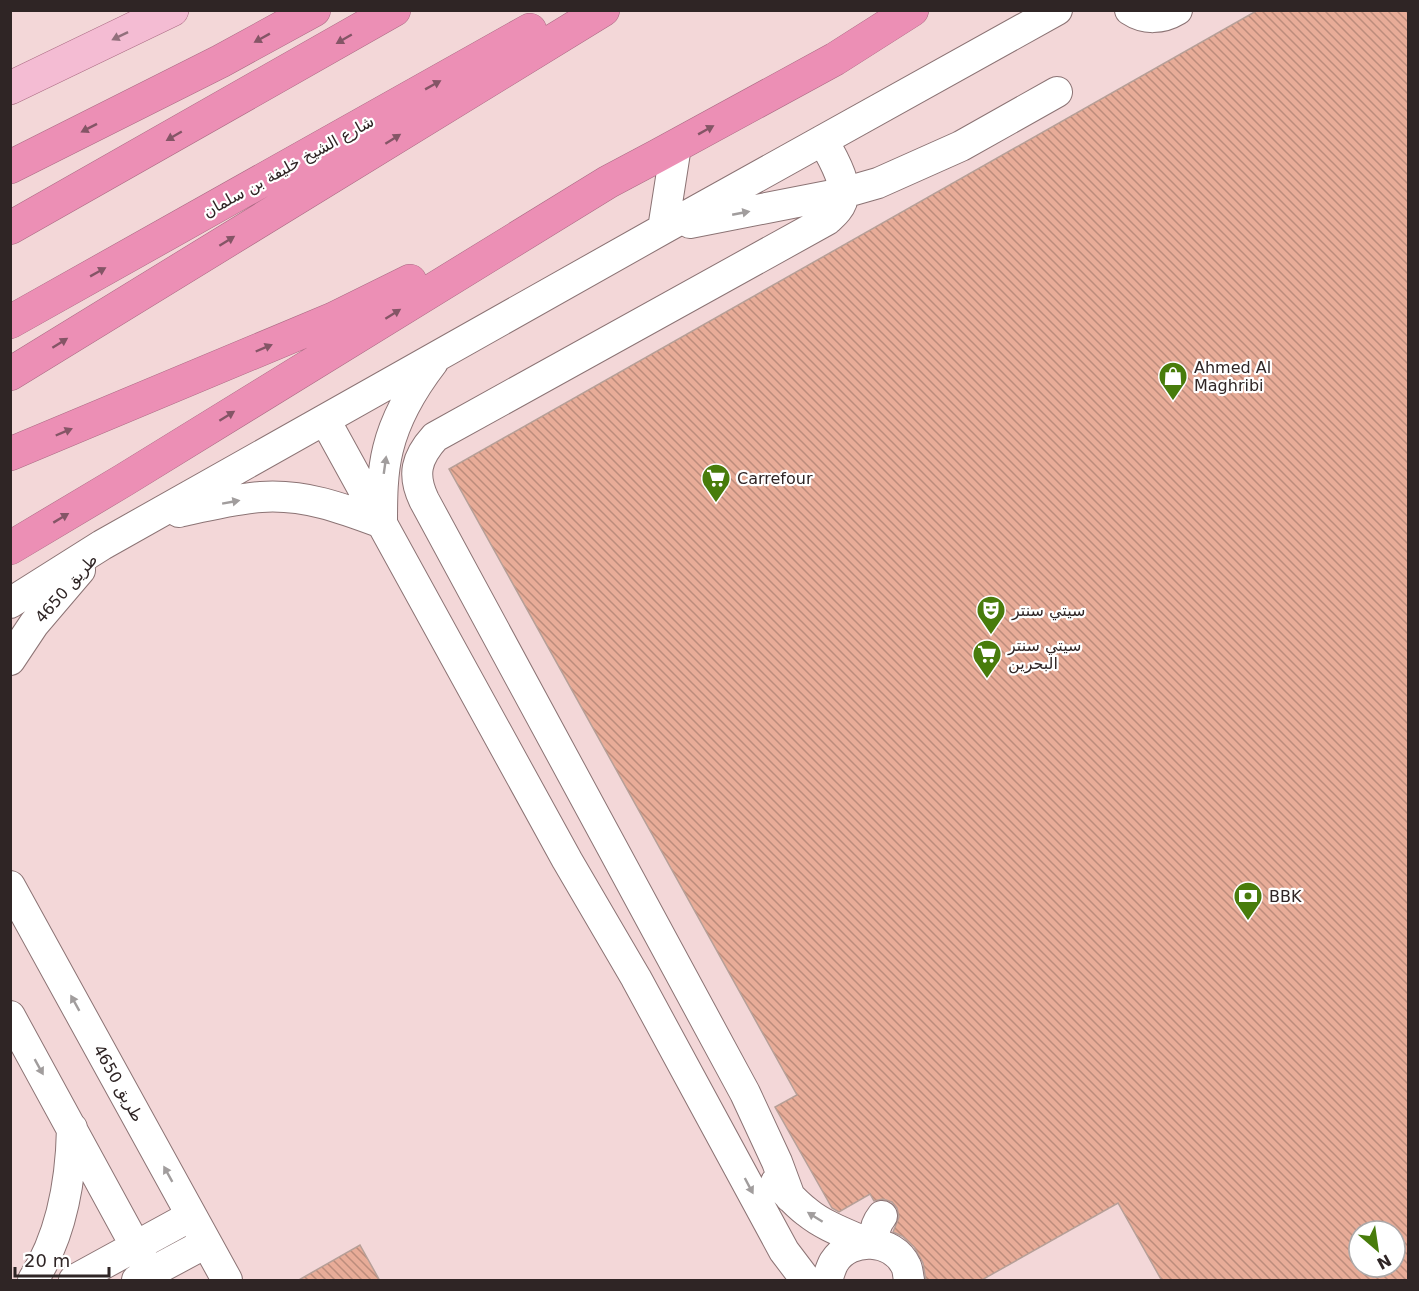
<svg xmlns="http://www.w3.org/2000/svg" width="1419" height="1291" font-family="'DejaVu Sans',Vazirmatn,sans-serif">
<defs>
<pattern id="building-back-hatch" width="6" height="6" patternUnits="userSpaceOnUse" patternTransform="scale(1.5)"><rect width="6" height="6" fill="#e8ac98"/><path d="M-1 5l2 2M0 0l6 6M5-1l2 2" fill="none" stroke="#bc8c7c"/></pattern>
</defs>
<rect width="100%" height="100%" fill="#f3d7d8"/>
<path fill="url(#building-back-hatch)" stroke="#b69f97" stroke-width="1.5" fill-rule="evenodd" d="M1258 10H1408V1281H1162L1118 1203 980 1281H926L923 1263 914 1247 902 1236 893 1232 899 1217 897 1208 892 1202 883 1199 874 1201 870 1194 839 1212 832 1208 775 1107 797 1095 449 469ZM1359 1231H1395V1267H1359Z
M360 1245 380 1281H297Z"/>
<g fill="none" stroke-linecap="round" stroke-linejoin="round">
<g stroke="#8b7374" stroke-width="32">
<path id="minor" d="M1130 10C1145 20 1162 19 1177 10
M690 223 843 193 878 183 961 146 1057 92
M663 229 676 146
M325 420 567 860 636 978 784 1251 806 1280
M179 512C206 506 234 499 261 497 305 494 342 508 382 523 382 499 382 473 388 449 396 416 413 388 433 362
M10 603 102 545 663 229 1057 10
M10 660 34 624 80 570
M10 886 227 1280
M10 1016 154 1280
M776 1182C786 1192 795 1203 807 1212 824 1226 847 1234 867 1243
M790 1197 777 1162 745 1093 424 500C412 475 416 458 435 437L827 220C830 217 834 214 837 210 854 189 833 160 823 140
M877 1244C873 1233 875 1225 882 1216
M33 1280C62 1235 71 1181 72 1128
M74 1280 191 1216
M137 1280 206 1243
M827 1280C829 1275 831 1267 834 1262 850 1236 893 1238 906 1266 908 1270 908 1276 909 1280"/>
</g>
<g stroke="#aa6a83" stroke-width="34">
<path id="major" d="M10 88 172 10"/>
</g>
<g stroke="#aa6a83" stroke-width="34">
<path id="highway" d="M10 167 221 61 314 10
M10 228 394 10
M10 322 530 30
M10 374 603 10
M10 454 333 319 410 281
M10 548 124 480 608 182 657 156 835 59 912 10"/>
</g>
<use href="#minor" stroke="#fff" stroke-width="30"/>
<use href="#major" stroke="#f4bcd3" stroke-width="33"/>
<use href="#highway" stroke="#ec8fb5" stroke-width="33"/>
</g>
<defs><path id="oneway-solid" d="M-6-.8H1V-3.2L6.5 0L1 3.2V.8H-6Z" transform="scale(1.5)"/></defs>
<use fill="#92707c" href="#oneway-solid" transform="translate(120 36) rotate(154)"/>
<g fill="#845566">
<use href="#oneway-solid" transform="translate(262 38) rotate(151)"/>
<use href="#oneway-solid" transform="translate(344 39) rotate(150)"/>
<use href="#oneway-solid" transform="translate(433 85) rotate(-29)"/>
<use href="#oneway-solid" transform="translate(89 128) rotate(153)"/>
<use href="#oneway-solid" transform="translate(706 130) rotate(-29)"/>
<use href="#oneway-solid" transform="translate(174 136) rotate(150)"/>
<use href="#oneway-solid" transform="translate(393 139) rotate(-32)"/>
<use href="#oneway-solid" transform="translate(227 241) rotate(-32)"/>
<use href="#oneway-solid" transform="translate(98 272) rotate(-29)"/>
<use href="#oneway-solid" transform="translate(393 314) rotate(-32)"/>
<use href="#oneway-solid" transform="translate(60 343) rotate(-32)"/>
<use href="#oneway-solid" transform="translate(264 348) rotate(-23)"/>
<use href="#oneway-solid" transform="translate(227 416) rotate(-32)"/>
<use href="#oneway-solid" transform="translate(64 432) rotate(-23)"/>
<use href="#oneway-solid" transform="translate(61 518) rotate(-31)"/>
</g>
<g fill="#a19d9d">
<use href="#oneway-solid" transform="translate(741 213) rotate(-11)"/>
<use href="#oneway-solid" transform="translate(385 465) rotate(-82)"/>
<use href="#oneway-solid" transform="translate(231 502) rotate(-10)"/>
<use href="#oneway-solid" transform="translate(75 1003) rotate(-119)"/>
<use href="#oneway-solid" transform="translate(39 1067) rotate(61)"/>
<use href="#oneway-solid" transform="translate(168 1174) rotate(-119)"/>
<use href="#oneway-solid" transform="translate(749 1186) rotate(62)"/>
<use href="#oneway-solid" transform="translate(815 1217) rotate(-148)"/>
</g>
<defs>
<g id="shop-pin" transform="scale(1.5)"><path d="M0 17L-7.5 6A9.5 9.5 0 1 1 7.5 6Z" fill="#487c0b" stroke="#fff"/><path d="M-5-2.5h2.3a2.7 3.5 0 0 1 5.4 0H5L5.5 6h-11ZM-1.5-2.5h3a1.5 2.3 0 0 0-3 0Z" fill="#fff"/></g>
<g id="supermarket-pin" transform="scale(1.5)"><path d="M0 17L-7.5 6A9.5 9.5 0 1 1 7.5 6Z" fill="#487c0b" stroke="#fff"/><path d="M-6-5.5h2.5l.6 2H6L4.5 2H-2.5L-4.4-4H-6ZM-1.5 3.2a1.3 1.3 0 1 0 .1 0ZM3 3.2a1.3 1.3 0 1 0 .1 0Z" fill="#fff"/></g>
<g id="theatre-pin" transform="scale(1.5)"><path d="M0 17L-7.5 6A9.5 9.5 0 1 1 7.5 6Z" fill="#487c0b" stroke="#fff"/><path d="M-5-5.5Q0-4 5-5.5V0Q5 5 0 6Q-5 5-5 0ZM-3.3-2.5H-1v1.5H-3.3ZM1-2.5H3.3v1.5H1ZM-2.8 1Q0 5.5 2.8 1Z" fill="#fff"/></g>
<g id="bank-pin" transform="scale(1.5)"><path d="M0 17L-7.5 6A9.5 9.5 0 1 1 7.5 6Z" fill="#487c0b" stroke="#fff"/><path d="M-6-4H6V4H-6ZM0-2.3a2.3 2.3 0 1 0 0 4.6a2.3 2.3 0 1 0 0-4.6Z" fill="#fff"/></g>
</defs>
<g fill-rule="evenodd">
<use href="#shop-pin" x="1173" y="376"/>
<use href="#supermarket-pin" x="716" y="478"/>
<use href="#theatre-pin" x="991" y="610"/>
<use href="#supermarket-pin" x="987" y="654"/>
<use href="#bank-pin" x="1248" y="896"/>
</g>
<g text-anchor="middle" stroke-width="4.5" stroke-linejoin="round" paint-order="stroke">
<g font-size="16" fill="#2f2525" stroke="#fff">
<text transform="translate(288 166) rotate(-29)" y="6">شارع الشيخ خليفة بن سلمان</text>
<text transform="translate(66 588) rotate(-49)" y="6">طريق 4650</text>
<text transform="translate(119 1083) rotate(61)" y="6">طريق 4650</text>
</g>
<g font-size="16" fill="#2f2525" stroke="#fff" text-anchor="start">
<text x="1194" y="373">Ahmed Al<tspan x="1194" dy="18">Maghribi</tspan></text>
<text x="737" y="484">Carrefour</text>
<text x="1012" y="616">سيتي سنتر</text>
<text x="1008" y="651">سيتي سنتر<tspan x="1008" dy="18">البحرين</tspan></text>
<text x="1269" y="902">BBK</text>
</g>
</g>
<rect width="1419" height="1291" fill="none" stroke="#2f2525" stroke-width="24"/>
<g transform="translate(1377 1249) rotate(151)"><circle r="28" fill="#ffffff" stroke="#aca8a8" stroke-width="1.5"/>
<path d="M0-4.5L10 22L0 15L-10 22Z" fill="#487c0b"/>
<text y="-9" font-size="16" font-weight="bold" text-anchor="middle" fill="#2f2525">N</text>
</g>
<path d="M15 1267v9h94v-9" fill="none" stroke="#2f2525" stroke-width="3"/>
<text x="24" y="1267" font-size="18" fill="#2f2525" stroke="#ffffff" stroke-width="4.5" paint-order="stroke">20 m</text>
</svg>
